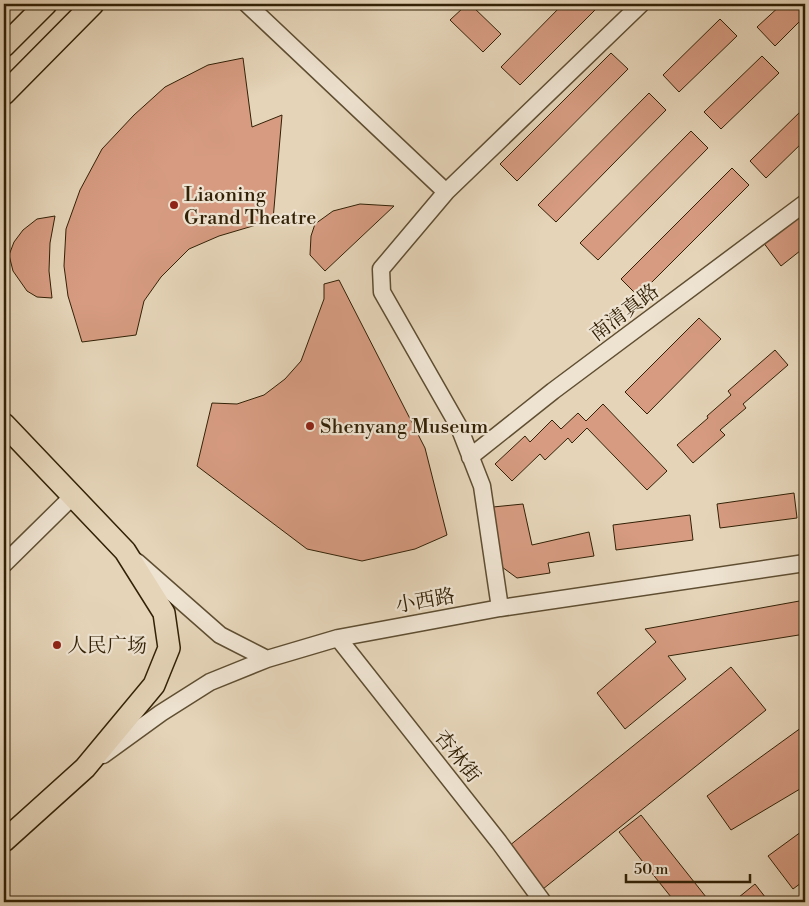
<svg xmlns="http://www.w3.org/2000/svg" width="809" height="906" font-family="'Libre Bodoni','Noto Serif SC',serif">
<rect width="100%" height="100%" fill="#e5d4b8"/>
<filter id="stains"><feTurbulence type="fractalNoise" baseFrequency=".004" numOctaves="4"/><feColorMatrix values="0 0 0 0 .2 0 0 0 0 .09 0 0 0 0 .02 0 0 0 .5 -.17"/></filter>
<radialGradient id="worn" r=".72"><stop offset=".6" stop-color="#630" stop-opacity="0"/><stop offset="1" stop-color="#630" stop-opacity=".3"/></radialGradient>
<path fill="#d69b81" stroke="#322106" d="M460 4H470L501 34 483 52 450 20 464 7Z
M563 4H601L520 85 501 67Z
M782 4H805V16L775 46 757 27Z
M720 19 737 36 679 92 663 75Z
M611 53 628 69 517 181 500 164Z
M762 56 779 73 721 129 704 112Z
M243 58 252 127 282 115 273 220 219 236 189 249 161 277 144 301 136 335 82 342 68 296 64 266 66 229 80 190 102 149 134 115 165 87 208 65Z
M649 93 666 110 556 222 538 205Z
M805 107V140L766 178 750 161Z
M691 131 708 148 598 260 580 243Z
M732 168 749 185 638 296 621 279Z
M360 204 394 206 325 271 310 255 311 236 315 224 333 211Z
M805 210V247L781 266 763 242Z
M55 216 50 243 49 271 52 298 37 297 27 291 13 271 9 255 14 242 23 230 37 219Z
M339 280 425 448 447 535 415 549 362 561 307 549 197 466 212 403 237 404 264 395 285 379 301 361 324 299V284Z
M699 318 721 339 647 414 625 392Z
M775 350 788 365 743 404 746 408 720 430 725 435 693 463 677 445 708 418 707 416 731 395 728 391Z
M603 404 667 471 647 490 587 428 572 443 568 438 545 460 540 454 512 481 495 464 525 436 530 442 552 420 561 429 578 413 586 421Z
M794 493 797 518 720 528 717 504Z
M523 504 532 545 589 532 594 556 548 563 550 573 517 578 502 567 493 507Z
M690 515 693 540 616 550 613 525Z
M805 600V634L668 656 686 679 625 729 597 693 656 642 645 629Z
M731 667 766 710 543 889 509 846Z
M805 725V786L731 830 707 796Z
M641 815 710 902H675L619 832Z
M805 829V880L793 889 768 856Z
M755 884 769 902H733Z"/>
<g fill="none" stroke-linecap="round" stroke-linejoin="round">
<g stroke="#5f4e32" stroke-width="19">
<path id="minor" d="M247 4 446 192
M470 457 553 391 805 203
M137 562 220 635 267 659
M4 564 73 496
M500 608 482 486 459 427 382 292 381 269 446 192 641 4
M338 638 499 842 543 902
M103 755 161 713 210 682 267 659 338 638 500 608 805 563"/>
</g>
<g stroke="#322106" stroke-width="24">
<path id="major" d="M4 46 46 4
M4 94 93 4
M4 424 125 551 164 613 169 648 154 685 85 768 4 841"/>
</g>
<use href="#minor" stroke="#eee3d1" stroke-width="16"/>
<use href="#major" stroke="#e5d4b8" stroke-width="21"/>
</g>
<g fill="#8f2418" stroke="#eee3d1" stroke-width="2">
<circle cx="174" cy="205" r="5"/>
<circle cx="310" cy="426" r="5"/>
<circle cx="57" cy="645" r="5"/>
</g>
<g text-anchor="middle" stroke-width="4.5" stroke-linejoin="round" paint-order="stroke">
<g font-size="20" fill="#322106" stroke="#eee3d1" text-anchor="start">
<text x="184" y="201">Liaoning<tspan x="184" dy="23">Grand Theatre</tspan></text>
<text x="320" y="433">Shenyang Museum</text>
<text x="67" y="652">人民广场</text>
</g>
<g font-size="20" fill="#322106" stroke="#eee3d1">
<text transform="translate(624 312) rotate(-37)" y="7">南清真路</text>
<text transform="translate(425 600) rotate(-10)" y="7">小西路</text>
<text transform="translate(458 756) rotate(52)" y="7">杏林街</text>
</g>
</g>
<rect width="809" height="906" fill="none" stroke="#e5d4b8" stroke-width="20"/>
<rect x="5" y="5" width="799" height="896" fill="none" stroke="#322106" stroke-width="2.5"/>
<rect x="10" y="10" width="789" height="886" fill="none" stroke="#322106"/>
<path d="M626 874v8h124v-8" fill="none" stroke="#322106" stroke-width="2.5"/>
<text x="634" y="874" font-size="15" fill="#322106" stroke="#eee3d1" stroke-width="4" paint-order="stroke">50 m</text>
<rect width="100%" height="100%" filter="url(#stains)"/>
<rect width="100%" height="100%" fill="url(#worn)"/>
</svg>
